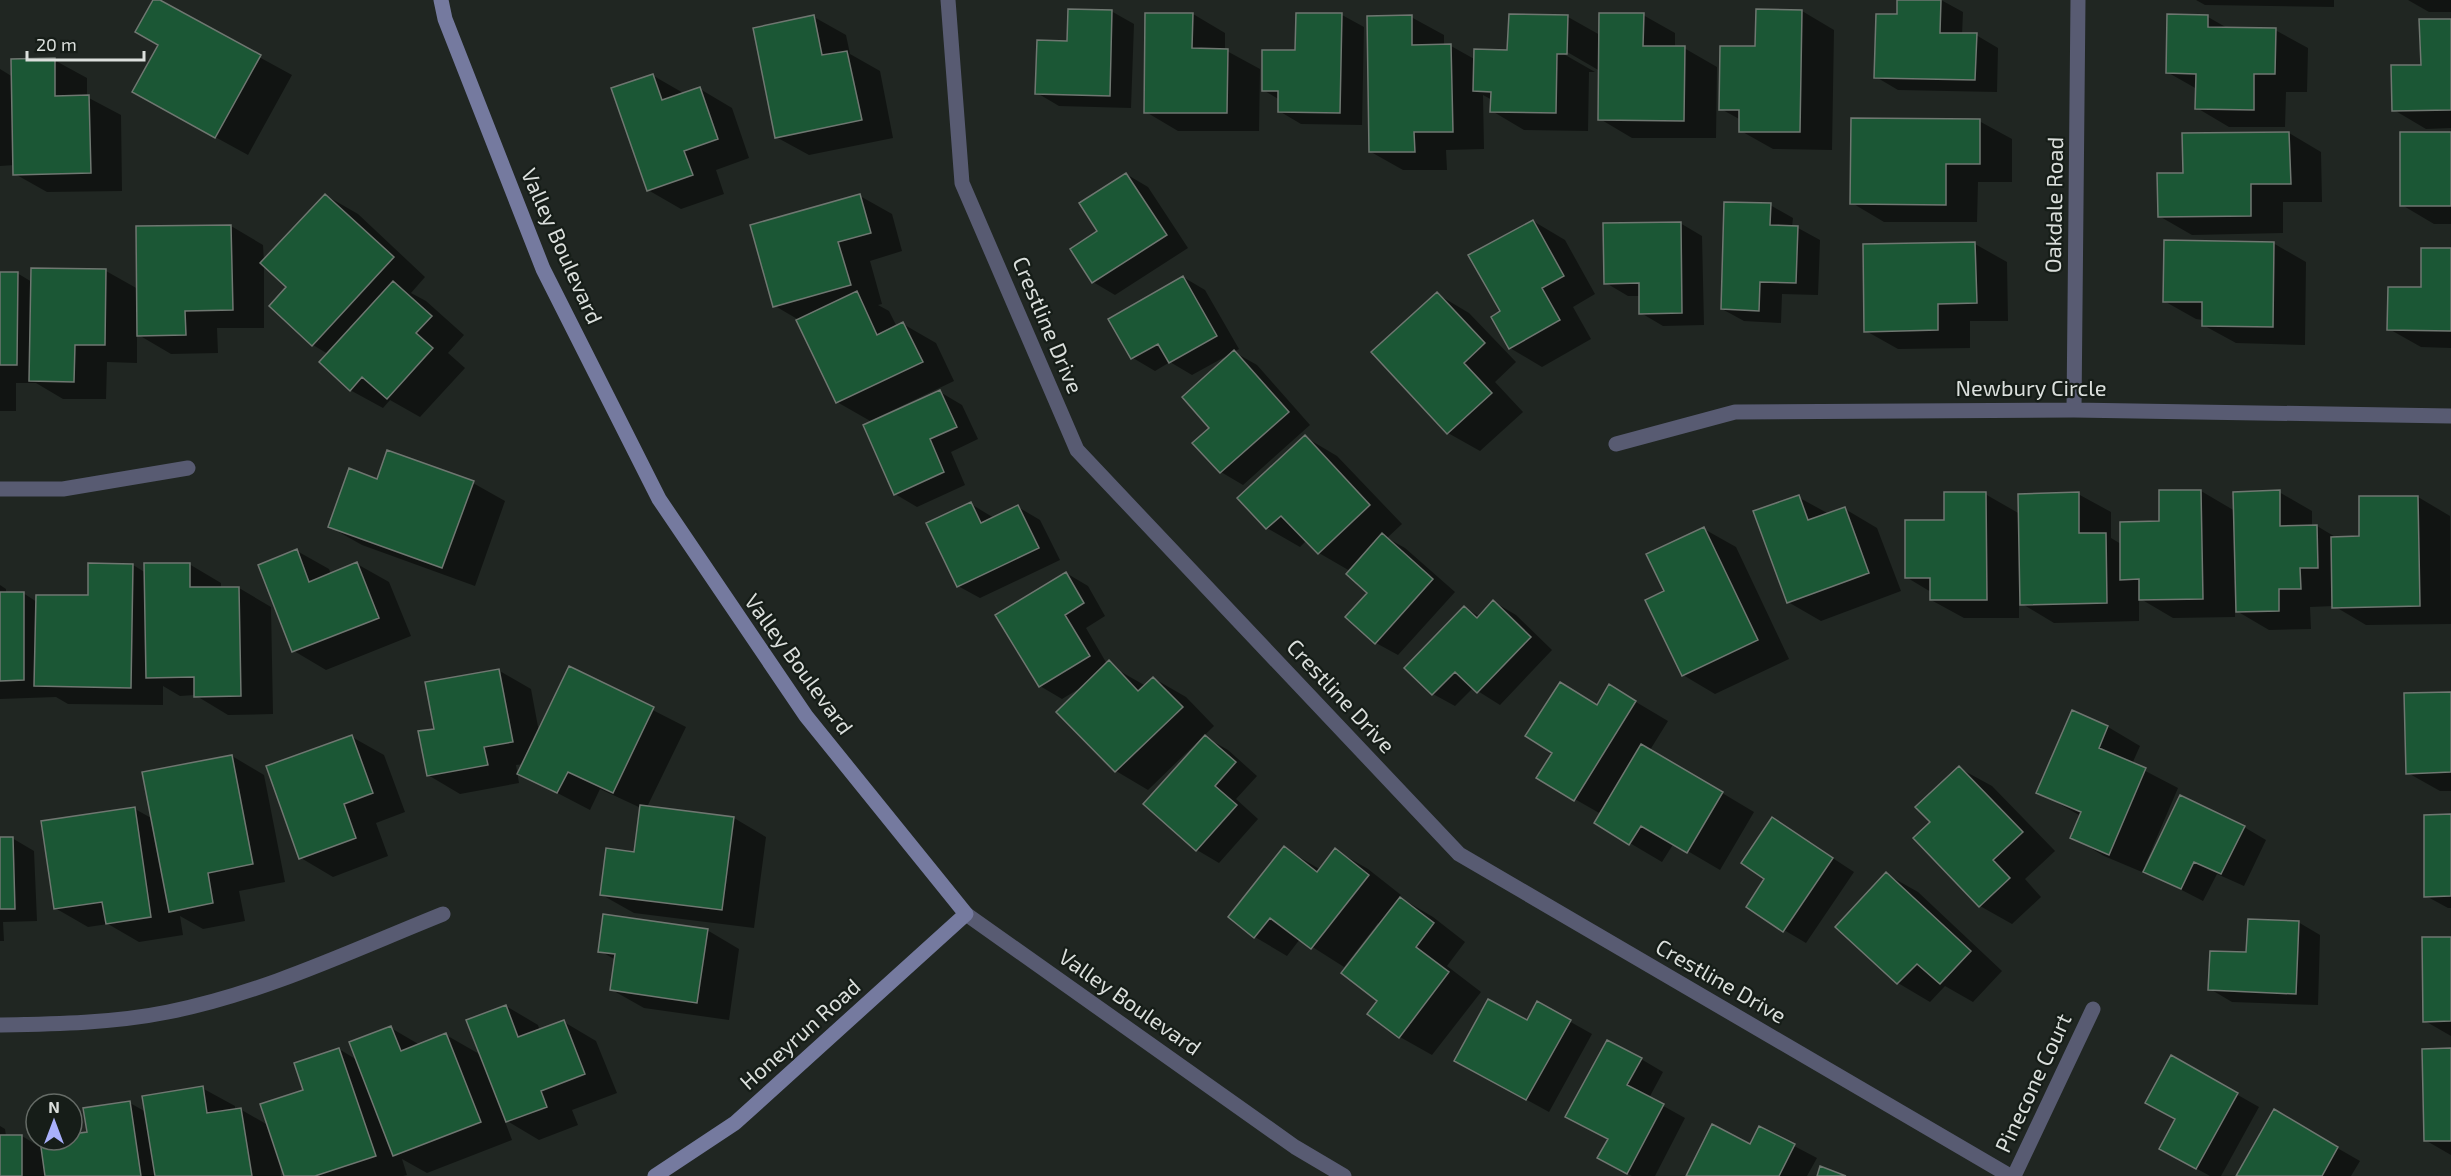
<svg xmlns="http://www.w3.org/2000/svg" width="2451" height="1176" font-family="'Exo 2',sans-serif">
<rect width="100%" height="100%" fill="#202622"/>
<path fill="#0007" d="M155 0 292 75 248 155 166 110Z
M1899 0H1941L1963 12 1962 35H1976L1998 48 1997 92 1898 90 1876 77 1898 16Z
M2196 0H2334V7L2205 5Z
M2408 0H2451V12H2429Z
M1111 11 1134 24 1131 108 1059 106 1037 93 1069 43Z
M1757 11H1802L1834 30 1832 150 1773 149 1741 131V120L1721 109 1757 48Z
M1193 14 1225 33V50L1260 69 1259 131H1178L1146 112Z
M1342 15 1364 27 1362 125 1301 124 1279 111 1280 100 1263 90 1297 52Z
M1510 15 1568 17 1600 35 1643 15 1675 33V48H1684L1717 67 1716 138H1632L1600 119V71L1562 49 1560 52 1595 72H1589L1588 131 1524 130 1492 111V100L1483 95 1484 149 1446 150 1447 170H1403L1371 152 1411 17 1444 35V46H1451L1476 60 1509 51Z
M814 17 846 35 850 54 880 71 893 138 809 155 776 137Z
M2208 17 2229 29 2275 30 2308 48 2307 92H2286L2285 127H2229L2197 108V89L2167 72Z
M2451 20V128L2426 129 2394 110Z
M54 60 87 78V97L121 115 122 191 47 192 15 174V165L0 166V69L13 77Z
M652 75 685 94 700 89 732 108 749 158 716 170 724 194 681 209 648 190Z
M1979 121 2012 139V182H1978L1977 222H1884L1852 203Z
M2289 133 2321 152 2322 202H2283V233L2192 235 2159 216 2185 175 2184 134Z
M2451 133V224H2434L2402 205Z
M1126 174 1148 187 1188 248 1115 295 1093 282 1072 249 1099 232Z
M325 195 358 214 425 277 411 293 426 301 464 335 448 353 465 368 420 417 390 400 383 408 350 390 328 354 313 345 289 287 264 264V328H217L218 353 171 354 137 334V363L107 362 106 399H63L36 383H16V411H0V272L17 273 32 282 106 271 138 289 137 228 231 226 263 245 264 262Z
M860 196 892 214 902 251 870 261 882 304 878 305 889 311 897 327 903 324 936 343 954 381 874 419 875 421 940 392 962 405 978 439 951 452 965 485 917 507 895 494 872 422 837 402 799 320 775 306Z
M1770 205 1793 218 1792 227 1798 228 1820 240 1818 295 1782 294 1781 323 1744 321 1722 309Z
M1533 221 1565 240 1595 294 1573 307 1591 339 1542 367 1510 348Z
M1680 223 1702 236 1704 325 1663 326 1641 313 1640 296H1628L1606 283Z
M2273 243 2306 262 2305 345 2236 343 2203 325V320L2196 319 2164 301Z
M1975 244 2007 262 2008 321H1970V348L1898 349 1866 331 1864 246Z
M2451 249V348L2421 347 2389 329Z
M1183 277 1205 290 1239 349 1234 352 1257 365 1310 425 1243 485 1221 472 1211 428 1232 353 1192 375 1170 362 1155 371 1133 358Z
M1437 294 1469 313 1516 362 1495 382 1523 412 1480 451 1448 433Z
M1305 437 1337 456 1402 524 1387 538 1405 548 1455 592 1398 655 1376 643 1369 592 1350 571 1319 553 1307 540 1300 547 1267 528 1239 498Z
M378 481 473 483 505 501 475 586 362 545 330 527Z
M2201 491 2235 511 2279 492 2312 511V526H2317L2337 538 2361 537 2418 497 2450 516 2451 624 2366 625 2334 606 2310 607 2311 629 2269 630 2235 610V617L2173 618 2139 598V621L2054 623 2019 602V618H1964L1931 600V592L1906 577 1945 522 1985 494 2020 514 2078 494 2111 512V538L2121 544 2161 522Z
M1798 497 1829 514 1845 509 1877 528 1901 591 1821 621 1788 602Z
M971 504 994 518 1018 507 1040 520 1060 560 980 598 958 586Z
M1704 529 1736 547 1789 659 1715 694 1683 675 1666 592Z
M297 551 329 569 331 574 357 564 389 582 411 636 326 670 294 651 260 565Z
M189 564 221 583V588H239L271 607 273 714 228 715 195 695 180 696 163 686V705L68 704 56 697 0 699V585L6 589V594L23 593 37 602 89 597 133 565 146 573Z
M1066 573 1088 586 1105 616 1086 628 1107 664 1146 686 1153 678 1186 697 1214 726 1148 790 1116 771 1082 687 1062 699 1040 686Z
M1494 602 1516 615 1552 650 1500 705 1473 688 1455 706 1433 694 1464 607 1480 617Z
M570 668 686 727 647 807 734 818 766 837 754 928 634 913 602 895 635 853 641 808 600 789 590 810 519 773 524 764 516 765 519 783 460 794 428 775 436 730 498 670 531 689 539 732Z
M1609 686 1668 721 1650 750 1754 812 1720 870 1674 843 1662 862 1596 823 1601 814 1538 778 1598 706Z
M2451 694V791H2440L2408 773Z
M2073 712 2108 727 2140 746 2132 764 2178 788 2145 865 2244 827 2266 840 2244 886 2217 874 2203 901 2143 870 2142 872 2104 856 2072 837 2081 816 2038 792Z
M352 737 384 755 405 812 376 823 388 856 333 877 301 858Z
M1205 737 1228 750 1257 776 1236 799 1258 819 1219 863 1197 850 1146 804Z
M232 756 264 775 285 882 239 891 245 921 203 929 180 916 183 935 139 942 108 924 88 927 55 908 135 809 153 819Z
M1959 768 1992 786 2055 851 2025 879 2041 897 2012 924 1980 906 1932 822Z
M2451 816V908H2448L2426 896Z
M1773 819 1854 872 1806 943 1784 930 1766 879Z
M12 838 34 851 37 921 3 922 4 941H0V839Z
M1284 848 1321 870 1335 850 1368 869 1401 895 1399 897 1433 917 1465 942 1447 966 1481 992 1432 1055 1400 1037 1379 1000 1380 925 1378 923 1344 967 1300 939 1287 956 1255 937 1230 917Z
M1886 874 1918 892 2002 971 1973 1002 1945 986 1930 1002 1898 983 1837 926Z
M2298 922 2320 935 2318 1005 2232 1002 2210 989 2248 954Z
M707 930 739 949 729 1020 644 1008 612 990 616 960 600 951Z
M2451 938V1036L2425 1021Z
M1537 1003 1592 1034 1549 1112 1478 1073 1528 1022Z
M506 1006 538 1025 540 1031 564 1022 596 1041 617 1093 572 1110 578 1125 539 1140 504 1119 512 1140 427 1173 402 1159 407 1175 403 1176H285L280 1158 281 1176H0V1126L5 1129 6 1136H22L43 1149 72 1140V1136L88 1134 130 1103 146 1112 202 1088 235 1106V1110L240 1109 268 1125 305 1091 339 1049 357 1060 391 1028 420 1045 446 1035 481 1055Z
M2451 1050V1155L2425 1140Z
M2171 1057 2259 1107 2221 1176H2210L2183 1161Z
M1641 1059 1663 1072 1649 1098 1685 1118 1655 1176H1632L1621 1170 1609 1139 1589 1129Z
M2274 1112 2360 1161 2351 1176H2237Z
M1760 1128 1817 1158 1807 1176H1687L1751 1146Z"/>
<path fill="#1b5735" stroke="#6f7771" stroke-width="1.5" d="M153 0H160L261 55 215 138 132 92 158 45 135 32Z
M1897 0H1941L1940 33H1977L1975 80 1874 78 1876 14H1897Z
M1068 9 1112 10 1110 96 1035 94 1037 40 1067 41Z
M1756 9 1802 10 1800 132H1739V110H1719L1720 46H1755Z
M1145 13H1193L1192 48 1228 49 1227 113H1144Z
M1296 13H1342L1340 113 1278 112V91H1262V50H1295Z
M1599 13H1644L1643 46H1685L1684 121 1598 120Z
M1509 14 1568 15 1567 54H1557L1556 113 1490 112 1491 92 1473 91 1474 49 1507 50Z
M2167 14 2208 15V27L2276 28 2275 74H2254V110L2195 109 2196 74 2166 73Z
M814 15 822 55 847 51 862 120 775 138 753 28Z
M1412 15V45L1451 44 1453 132H1414L1415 152H1369L1367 16Z
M2419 19H2451V110L2392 111 2391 65H2421Z
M55 58V96L89 95 91 173 13 175 11 59Z
M653 74 662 100 700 87 718 139 684 151 693 175 647 191 611 88Z
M1851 118 1980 119V164H1946V205L1850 204Z
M2289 132 2291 184H2251V216L2158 217 2157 173H2183L2182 133Z
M2400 132H2451V206H2400Z
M1126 173 1167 235 1092 283 1070 249 1097 231 1079 203Z
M325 194 394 257 312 346 269 306 286 287 260 263Z
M860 194 871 233 838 242 851 285 773 307 750 225Z
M1724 202 1771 203 1770 225 1798 226 1796 283 1760 282 1759 311 1721 309Z
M1533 220 1564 276 1542 288 1560 320 1509 349 1491 317 1500 311 1468 255Z
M1681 222 1682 313 1639 314V283L1604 284 1603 223Z
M231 225 233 310 185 311 186 335 137 336 136 226Z
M2164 240 2274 242 2273 327 2202 326V302H2163Z
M1975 242 1977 303 1938 304V330L1864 332 1863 244Z
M2421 248H2451V331L2387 330 2388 287H2421Z
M31 268 106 269 105 345H75L74 382 29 381Z
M0 272H18L17 365H0Z
M1183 276 1217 336 1169 363 1158 344 1131 359 1108 319Z
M393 281 432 316 416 333 433 348 387 399 362 377 350 391 319 362Z
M857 291 877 335 903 322 923 362 836 403 796 320Z
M1437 292 1485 343 1464 363 1492 393 1447 434 1371 352Z
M1234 350 1289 412 1220 473 1192 443 1209 428 1182 397Z
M940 390 957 427 930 439 944 472 894 495 863 425Z
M1305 435 1370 505 1318 554 1281 516 1266 529 1237 498Z
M387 450 474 481 442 568 328 527 349 468 377 479Z
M2159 490H2201L2203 599 2139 600V579L2120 580V522L2159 521Z
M2280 490V526L2317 525 2318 568H2300L2301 589H2279V611L2236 612 2233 492Z
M1944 492H1986L1987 600H1930V578H1905V520H1944Z
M2079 492V533H2106L2107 603 2020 605 2018 494Z
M1799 495 1808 520 1845 507 1869 573 1787 603 1753 511Z
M2359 496H2418L2420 606 2332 608 2331 537 2359 536Z
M971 502 981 523 1018 505 1039 548 957 587 926 523Z
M1704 527 1758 640 1682 676 1645 600 1664 591 1646 554Z
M1382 533 1433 579 1375 644 1345 617 1367 593 1346 574Z
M297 549 309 582 357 562 379 618 292 652 258 565Z
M88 563 133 564 131 688 34 686 36 595H88Z
M144 563H190V587H239L241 696 194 697V677L146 678Z
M1066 572 1084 603 1065 615 1090 656 1039 687 995 615Z
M0 592H24V680L0 681Z
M1493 600 1531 637 1477 693 1455 672 1432 695 1404 668 1464 606 1477 618Z
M1109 660 1138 691 1153 677 1183 707 1115 772 1056 712Z
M569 666 654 707 613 793 568 772 557 793 517 774Z
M499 669 513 742 484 747 488 765 427 776 418 731 434 729 425 682Z
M1560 682 1597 705 1609 684 1636 701 1574 801 1536 778 1552 753 1525 736Z
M2451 692V772L2406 774 2404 693Z
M2072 710 2108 726 2099 748 2146 768 2109 855 2070 838 2081 812 2036 793Z
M352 735 373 793 344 804 356 838 299 859 266 766Z
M1205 735 1236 762 1215 786 1237 805 1196 851 1143 804Z
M1641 744 1723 792 1687 853 1641 826 1629 845 1594 823Z
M232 755 253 864 208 873 213 903 169 912 142 772Z
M1959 766 2023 832 1993 860 2010 878 1979 907 1913 838 1930 822 1915 807Z
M2180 795 2245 826 2221 874 2194 862 2181 889 2143 872Z
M640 805 734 817 722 910 600 895 606 848 634 852Z
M135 807 151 917 106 924 102 902 54 909 41 821Z
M2451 814V896L2424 897V815Z
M1772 817 1833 858 1783 932 1746 907 1764 879 1741 863Z
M0 837H13L15 909H0Z
M1284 846 1317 872 1335 848 1369 875 1311 949 1270 918 1254 938 1228 917Z
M1886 872 1971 951 1940 984 1917 964 1897 984 1835 927Z
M1400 897 1434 923 1416 947 1449 972 1399 1038 1367 1014 1377 1001 1341 973Z
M603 914 708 929 697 1003 610 990 615 954 598 952Z
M2248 919 2299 921 2296 994 2208 990 2210 951 2246 952Z
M2422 937H2451V1021L2423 1022Z
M1488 999 1527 1020 1537 1001 1571 1020 1526 1100 1454 1061Z
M506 1005 518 1037 564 1020 585 1074 541 1091 547 1107 506 1122 466 1020Z
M391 1026 401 1051 446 1033 481 1122 393 1156 349 1042Z
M1607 1040 1642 1058 1627 1085 1664 1104 1627 1174 1597 1158 1608 1139 1565 1117Z
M339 1048 376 1156 315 1176H284L260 1104 303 1090 294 1063Z
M2451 1048V1141H2424L2422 1049Z
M2171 1055 2238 1093 2196 1169 2159 1149 2175 1119 2145 1103Z
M203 1086 207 1113 241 1108 252 1176H155L142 1096Z
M130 1101 141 1176H45L40 1140H72V1134L87 1132 83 1108Z
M2274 1109 2338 1147 2322 1176H2236Z
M1712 1124 1750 1144 1759 1126 1795 1144 1779 1176H1686Z
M0 1135H22V1176H0Z
M1820 1166 1846 1176H1817Z"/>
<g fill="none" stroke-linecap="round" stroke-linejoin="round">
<path stroke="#585b72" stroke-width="15" d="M966 914 1295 1147 1344 1176"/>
<path stroke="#585b72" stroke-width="15" d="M948 0 962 183 1077 450 1459 854 2010 1176
M2074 410 2078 0
M1616 444 1735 412 2074 410 2451 416
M0 489H63L188 468
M0 1025C55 1024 114 1023 168 1012 264 993 353 950 443 914
M2014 1176 2093 1009"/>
<path stroke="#757a9f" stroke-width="15" d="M441 0 445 19 543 269 659 499 806 716 966 914 735 1123 655 1176"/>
</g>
<g text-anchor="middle" stroke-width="4.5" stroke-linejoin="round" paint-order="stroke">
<g font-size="22" fill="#dbdfdc" stroke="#161d18">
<text transform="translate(2054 205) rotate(-89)" y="8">Oakdale Road</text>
<text transform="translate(562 246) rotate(66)" y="8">Valley Boulevard</text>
<text transform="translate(1048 325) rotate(67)" y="8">Crestline Drive</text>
<text x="2031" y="396">Newbury Circle</text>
<text transform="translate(799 664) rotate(54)" y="8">Valley Boulevard</text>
<text transform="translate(1341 696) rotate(47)" y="8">Crestline Drive</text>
<text transform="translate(1721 981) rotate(30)" y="8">Crestline Drive</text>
<text transform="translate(1130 1002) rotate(35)" y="8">Valley Boulevard</text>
<text transform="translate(800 1034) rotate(-42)" y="8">Honeyrun Road</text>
<text transform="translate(2033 1083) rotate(-65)" y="8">Pinecone Court</text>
</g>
</g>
<g transform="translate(54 1122)"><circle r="28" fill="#161d18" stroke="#656b66" stroke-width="1.5"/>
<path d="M0-4.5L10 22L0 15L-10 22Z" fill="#a9b0fc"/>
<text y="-9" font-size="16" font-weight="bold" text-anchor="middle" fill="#dbdfdc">N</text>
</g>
<path d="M27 51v9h117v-9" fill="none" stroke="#dbdfdc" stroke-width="3"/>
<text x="36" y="51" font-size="18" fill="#dbdfdc" stroke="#161d18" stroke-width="4.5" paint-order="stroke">20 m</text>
</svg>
